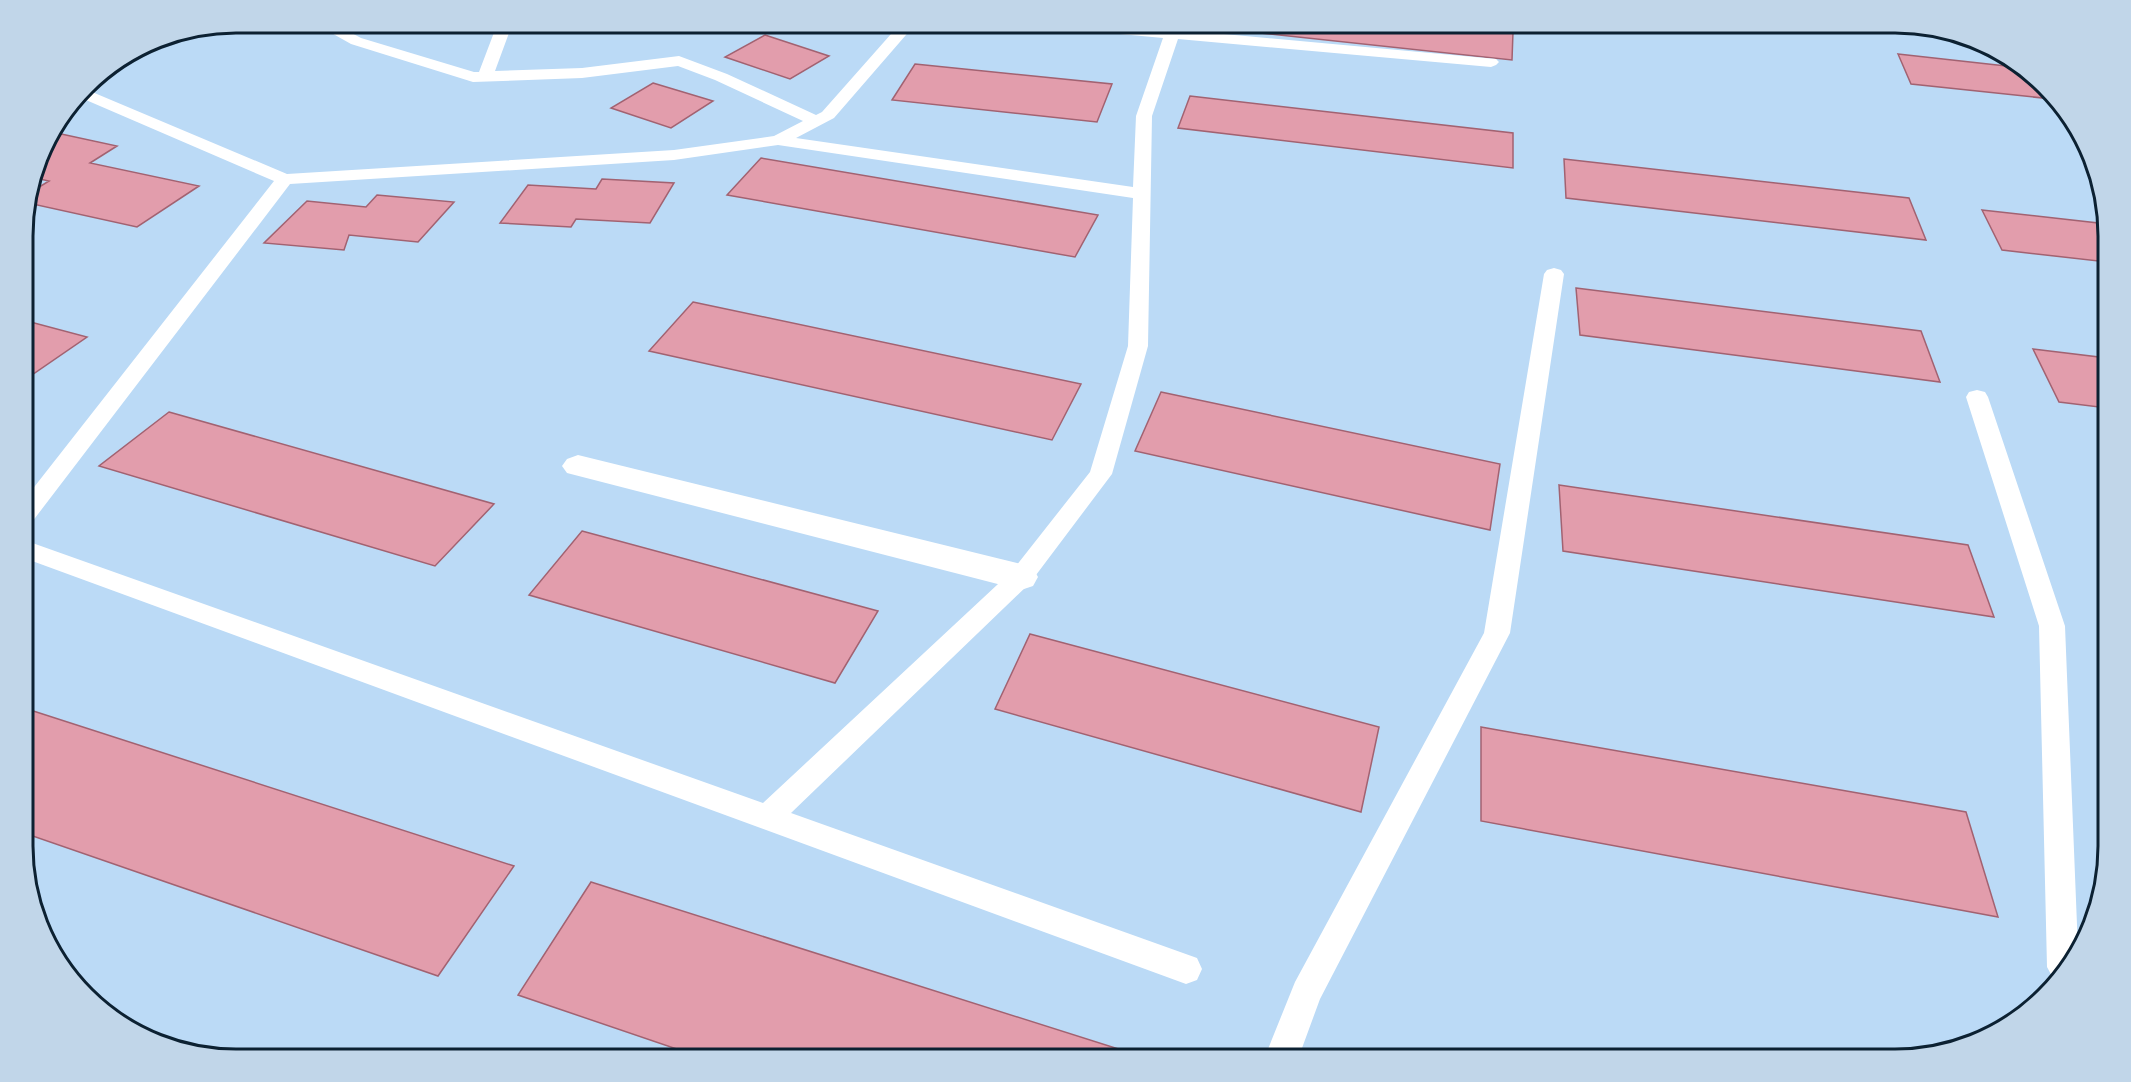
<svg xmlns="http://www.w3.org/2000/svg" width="2131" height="1082" font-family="'DM Sans',sans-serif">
<rect width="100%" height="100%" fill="#bbdaf6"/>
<path fill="#e29dac" stroke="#a26271" stroke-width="1.5" d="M1216 22H1421L1513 32 1512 60 1214 28Z
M765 35 829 56 790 79 725 57Z
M1898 54 2015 67 2052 99 1911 84Z
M915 64 1112 84 1097 122 892 100Z
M653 83 713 101 671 128 611 108Z
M1190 96 1513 133V168L1178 128Z
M52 132 117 146 90 163 199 186 137 227 28 203 31 192 49 181 35 178 45 141Z
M761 158 1098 215 1075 257 727 195Z
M1564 159 1909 198 1926 240 1566 198Z
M602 179 674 183 650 223 576 219 571 227 500 223 528 185 596 189Z
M377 195 454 202 418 242 349 235 344 250 264 243 307 201 366 207Z
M1982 210 2107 224V262L2002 250Z
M1576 288 1921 331 1940 382 1580 335Z
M693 302 1081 384 1052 440 649 351Z
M23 320 87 337 23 381Z
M2033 349 2107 358V408L2059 402Z
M1161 392 1500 464 1490 530 1135 451Z
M169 412 494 504 435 566 99 466Z
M1559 485 1968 545 1994 617 1563 551Z
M582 531 878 611 835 683 529 595Z
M1030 634 1379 727 1361 812 995 709Z
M24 708 514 866 438 976 24 833Z
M1481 727 1966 812 1998 917 1481 821Z
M591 882 1150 1059H706L518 995Z"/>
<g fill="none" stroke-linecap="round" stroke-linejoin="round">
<path fill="#fff" fill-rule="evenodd" d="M312 22H331L361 38 474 72H479L498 22H513L495 71 582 68 679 56 727 74 816 115 822 112 899 25 898 22H913L914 25 912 28 834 118 796 138 1133 187 1136 116 1163 38 1034 26 1027 22H1090L1166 29 1168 22H1183L1181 30 1496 59 1499 62 1496 65 1491 67 1178 39 1152 116 1148 346 1112 474 1030 583 791 813 1197 958 1202 969 1197 980 1186 984 24 558V540L763 803 1012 571 1090 472 1128 346 1133 198 778 145 674 160 290 184 32 522 24 524V500L274 181 79 97 85 89 287 174 674 150 774 136 803 121 715 80 678 66 582 78 473 82 351 44Z
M1554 268 1561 270 1564 274 1510 633 1320 999 1298 1059H1264L1295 982 1484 633 1544 274 1547 270Z
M1977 390 1985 392 1988 397 2065 626 2078 950 2053 978 2047 967 2039 626 1966 397 1969 392Z"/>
<path fill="#fff" fill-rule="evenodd" d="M578 455 1021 564 1033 568 1038 577 1033 586 1021 590 567 473 562 466 567 459Z"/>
</g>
<path d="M0 0H2131V1082H0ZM236 33H1895A203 203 0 0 1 2098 236V846A203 203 0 0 1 1895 1049H236A203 203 0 0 1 33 846V236A203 203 0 0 1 236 33Z" fill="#c1d6e9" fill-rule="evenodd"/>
<path fill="none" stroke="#0c2132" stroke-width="3" d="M236 33H1895A203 203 0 0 1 2098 236V846A203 203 0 0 1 1895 1049H236A203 203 0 0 1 33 846V236A203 203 0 0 1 236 33Z"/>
</svg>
